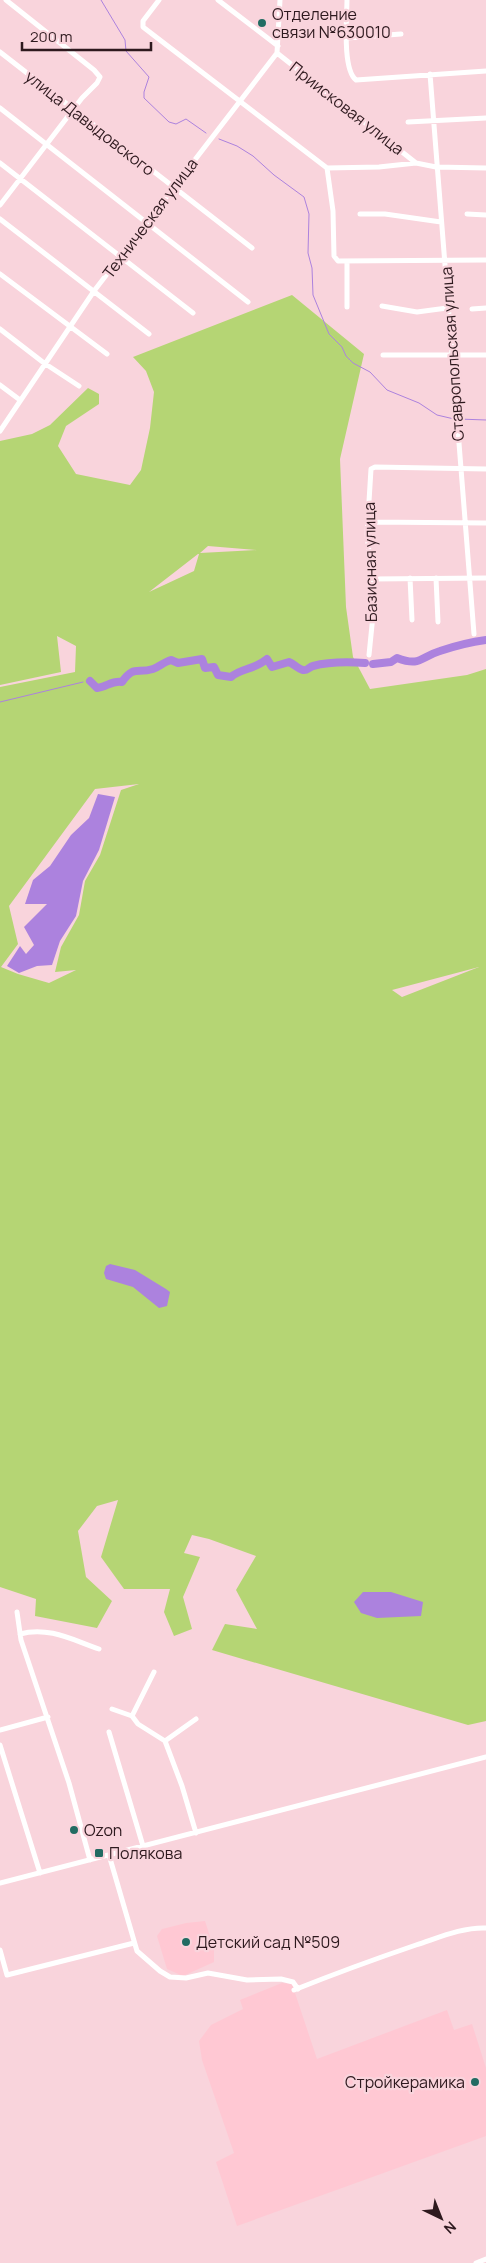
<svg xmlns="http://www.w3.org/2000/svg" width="486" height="2263" font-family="Manrope,sans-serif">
<rect width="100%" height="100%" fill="#f9d4dc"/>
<path fill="#ffc8d3" d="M205 1921 214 1949V1962L183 1976 167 1969 157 1936 162 1929 186 1923Z
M282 1983 292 1984 317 2059 447 2010 454 2030 472 2024 486 2068V2136L237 2226 216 2162 234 2153 202 2060 199 2041 211 2025 243 2009 240 2000Z"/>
<path fill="#b5d574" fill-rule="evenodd" d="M292 295 364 354 340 459 346 607 353 657 370 689 467 675 486 669V1721L468 1725 212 1650 225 1624 257 1629 236 1590 256 1556 209 1539 192 1535 184 1553 200 1557 183 1597 192 1629 174 1636 164 1612 170 1589H124L101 1557 118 1500 97 1506 78 1531 86 1577 112 1601 97 1628 35 1616 36 1599 0 1587V687L75 672 76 646 57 636 61 672 0 685V441L32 434 50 425 88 388 99 394V404L66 426 58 446 76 474 130 485 141 470 150 428 154 392 146 371 133 357ZM208 546 256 550H257L200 553ZM199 554 194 571 149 592 198 554ZM139 784 121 790 100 855 85 881 79 915 61 947 55 972 76 970 49 983 18 974 1 967 18 944 9 906 95 789ZM479 967 402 997 392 990Z"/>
<path fill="#ac82de" d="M98 794 115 797 99 850 83 881 76 916 60 941 52 965 37 966 19 973 7 966 20 946 26 954 34 945 24 927 47 904H25L33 880 50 866 71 835 89 818Z
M110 1264 135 1270 166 1289 170 1292 167 1306 159 1308 133 1287 106 1279 104 1273 106 1266Z
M363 1592H391L423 1602 421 1616 377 1618 361 1613 354 1602Z"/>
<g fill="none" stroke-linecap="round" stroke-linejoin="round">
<path stroke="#ac82de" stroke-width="1" d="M101 0 125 40 126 51 149 77 144 92V98L169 122 176 124 186 119 206 133
M219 139 237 146 253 156 274 175 304 197 309 214 308 253 312 268 313 295 329 334 342 347 346 356 353 363 370 372 387 390 419 403 437 415 454 419
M458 419 486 420
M0 702 83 682"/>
<path stroke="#ac82de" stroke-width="8" d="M373 664 391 662 397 658C421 667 420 657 440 651 455 646 471 642 486 640
M90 681 97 688C107 687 112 680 122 682 134 665 137 674 153 669 159 667 164 662 171 660L178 663 202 659 205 668 214 667 218 675 231 677C241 668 254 670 267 659L272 667 289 662C294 664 298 669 303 670 307 671 309 667 313 666 328 662 350 662 365 663"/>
<path stroke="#fff" stroke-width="5" d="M159 0 143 21V27L327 168 379 167 416 163 436 167 486 168
M218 0 278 46
M347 0C347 17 342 69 356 80L486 71
M347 38 401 34
M0 52 252 248
M277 53 416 163
M430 74 474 634
M0 108 248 302
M408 122 486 118
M0 163 193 313
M327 168 333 211 334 256 338 261 486 260
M0 205 82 98 97 83 100 77 94 70 6 0
M360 214H385L441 222
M467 214 486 215
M0 219 149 334
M0 274 107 354
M382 306 417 312 447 308
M347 307V261
M472 309 486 308
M0 329 44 363 79 386
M383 355H486
M0 385 20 400
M0 431 94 291 277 53 280 0
M369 522 486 523
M410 578 412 620
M436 578 438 622
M372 579 486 578
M369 655 373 615 372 579 367 534 371 469 375 467 486 469
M17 1612 21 1640 69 1783 90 1860
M20 1634C48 1626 73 1640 99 1649
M112 1709 132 1716
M132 1716 138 1724 165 1741 182 1786 196 1833
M132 1716 154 1672
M0 1730 48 1717
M109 1732 143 1846
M165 1741 196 1719
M0 1745 40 1873
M109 1855 137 1951 160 1971 170 1977 186 1978 208 1973 247 1980 281 1979 293 1982 298 1989
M0 1883 486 1757
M0 1950 7 1975 134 1943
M294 1990C334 1974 375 1959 416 1945 438 1938 462 1927 486 1928
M476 2263 486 2259"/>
</g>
<g fill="#226b62" stroke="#f9d4dc" stroke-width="2">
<circle cx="262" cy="23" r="5"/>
<circle cx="74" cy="1830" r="5"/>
<rect x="94" y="1848" width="10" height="10" rx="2.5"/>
<circle cx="186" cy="1942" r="5"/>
<circle cx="475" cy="2082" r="5"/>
</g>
<g text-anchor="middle" stroke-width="4.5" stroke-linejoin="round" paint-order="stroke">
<g font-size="16" fill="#2e191e" stroke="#f9d4dc" text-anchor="start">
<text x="272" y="20">Отделение<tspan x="272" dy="18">связи №630010</tspan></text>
<text x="84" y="1836">Ozon</text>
<text x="109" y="1859">Полякова</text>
<text x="196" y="1948">Детский сад №509</text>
<text x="465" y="2088" text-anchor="end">Стройкерамика</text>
</g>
<g font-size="16" fill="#2e191e" stroke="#f9d4dc">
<text transform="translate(347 108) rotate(38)" y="6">Приисковая улица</text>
<text transform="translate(90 123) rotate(38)" y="6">улица Давыдовского</text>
<text transform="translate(150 218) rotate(-53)" y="6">Техническая улица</text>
<text transform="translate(452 354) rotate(-94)" y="6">Ставропольская улица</text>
<text transform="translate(370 562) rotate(-91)" y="6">Базисная улица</text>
</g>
</g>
<g transform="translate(441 2218) rotate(137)" stroke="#f9d4dc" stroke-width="4" paint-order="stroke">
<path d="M0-4L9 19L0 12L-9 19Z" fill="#2e191e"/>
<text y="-8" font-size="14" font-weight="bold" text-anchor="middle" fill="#2e191e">N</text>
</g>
<path d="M22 42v8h129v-8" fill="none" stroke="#2e191e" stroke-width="2.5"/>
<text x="30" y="42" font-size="15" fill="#2e191e" stroke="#f9d4dc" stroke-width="4" paint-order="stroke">200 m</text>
</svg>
